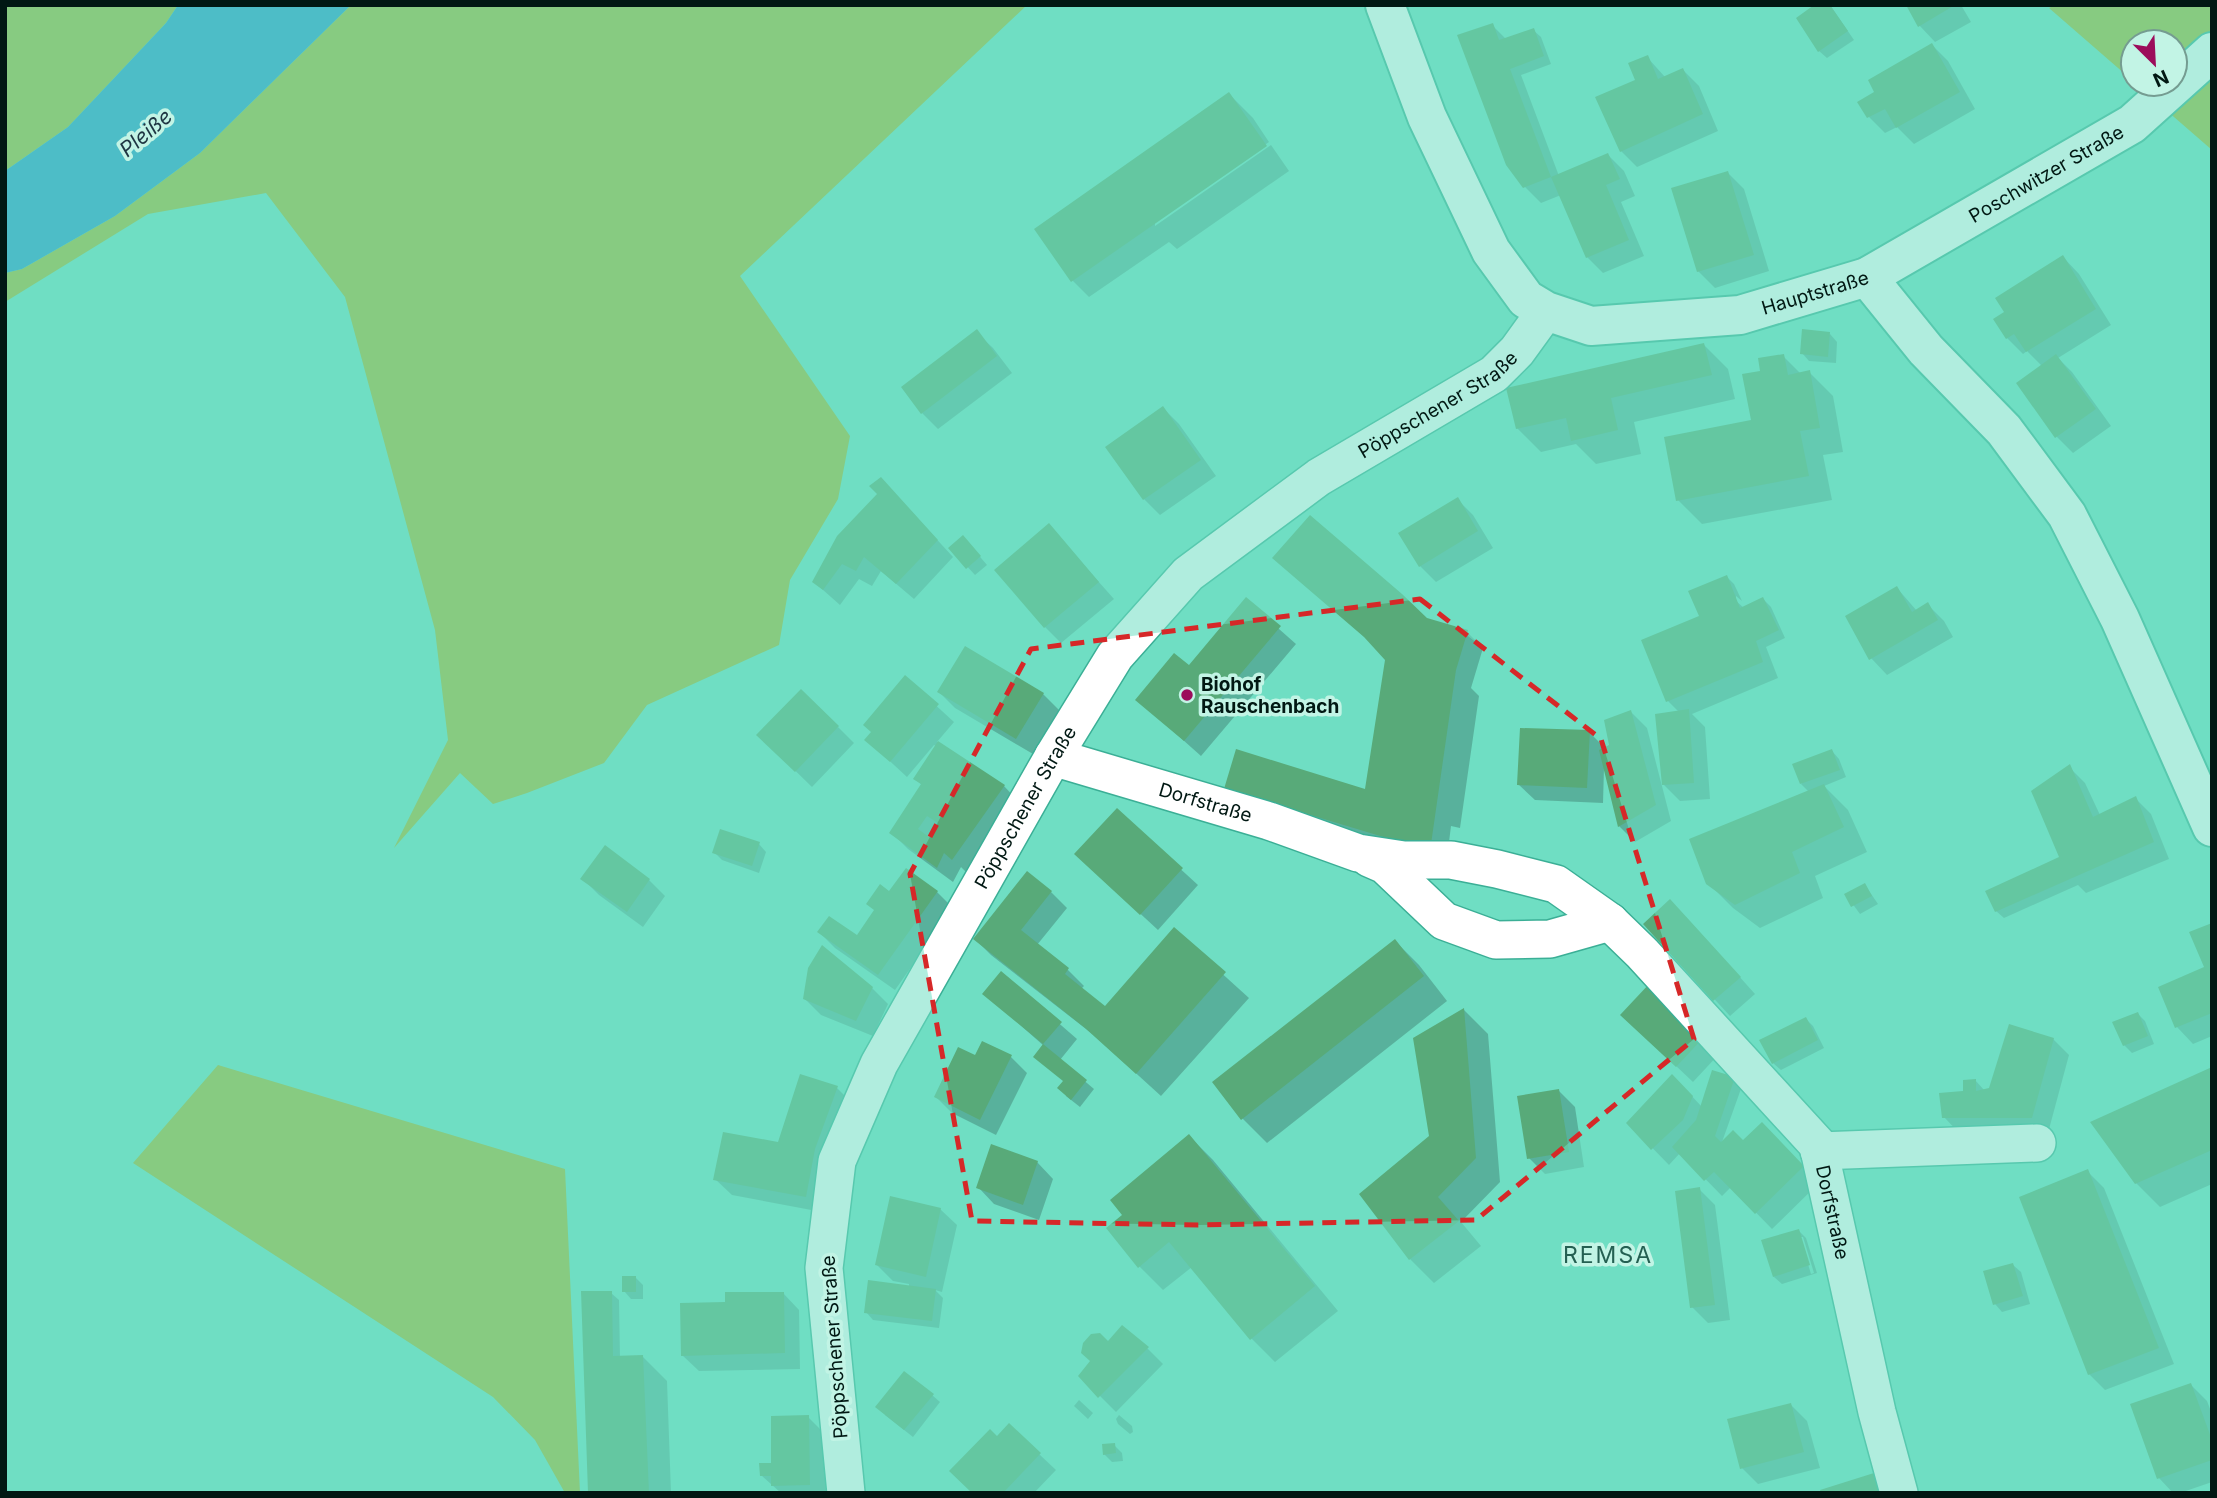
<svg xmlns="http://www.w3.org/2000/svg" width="2217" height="1498" font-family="Inter,sans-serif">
<rect width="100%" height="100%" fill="#6fdec3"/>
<path fill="#a4b332" d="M5 5H178L166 23 68 127 5 171Z
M351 5H1027L740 276 850 436 838 499 790 580 779 645 647 705 604 763 527 793 493 804 460 773 394 848 448 740 435 630 345 297 266 193 148 214 5 302V273L22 269 115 216 200 153Z
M2055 5H2212V150L2136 84H2175V42H2133V81L2049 8Z
M218 1065 565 1169 580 1493H565L535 1440 493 1397 133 1163Z"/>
<path fill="#2596cc" d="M178 5H351L200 153 115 216 22 269 5 273V171L68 127 166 23Z"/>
<path fill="#0003" fill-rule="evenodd" d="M1830 5 1854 40 1827 58 1819 51Z
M1908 5H1961L1971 22 1935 42 1919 25Z
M1492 25 1506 39 1533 30 1541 37 1551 64 1521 75 1559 176 1608 155 1624 171 1635 196 1621 202 1644 256 1603 273 1587 257 1561 195 1541 203 1524 186Z
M1932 45 1948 61 1975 109 1914 144 1897 127 1885 133 1869 117 1877 92Z
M1647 57 1665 77 1683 70 1699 86 1718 131 1637 167 1621 151 1637 80Z
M1229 94 1253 118 1269 142 1155 222V226L1271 145 1289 171 1177 249 1169 242 1089 297 1073 281 1037 229Z
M1728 173 1744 189 1769 271 1715 288 1698 271Z
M2063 257 2079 274 2111 325 2058 358 2072 372 2111 426 2073 453 2057 437 2042 366 2027 351 2023 354 2007 338Z
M976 332 993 348 1012 373 938 429 922 413Z
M1830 334 1837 342 1836 363 1809 361 1802 353Z
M1704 345 1728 369 1735 399 1634 422 1641 454 1596 464 1576 444 1541 452 1517 428Z
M1783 356 1801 374 1809 372 1833 396 1843 452 1823 455 1832 500 1702 524 1678 500 1753 422 1762 372Z
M1163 408 1179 424 1216 476 1160 515 1144 499 1108 447Z
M897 496 953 557 914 599 881 571 872 586 859 579 840 605 814 582Z
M1457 499 1473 515 1493 548 1436 582 1420 566Z
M1049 526 1114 599 1061 643 1045 627Z
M970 545 987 565 975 575 950 548Z
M1275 558 1426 620 1467 632 1483 648 1471 688 1479 696 1460 828 1451 826 1446 866 1242 804 1367 793 1386 659 1375 646Z
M1727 577 1734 584 1742 601 1736 596V601L1744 608 1763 599 1771 607 1785 638 1766 647 1778 678 1692 714 1705 727 1710 799 1680 801 1662 783 1679 712 1668 701 1702 617Z
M1897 588 1917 611 1928 605 1944 621 1953 637 1887 675 1871 658Z
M1246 600 1296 644 1201 756 1137 699 1189 667Z
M906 678 954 722 937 742 1004 786 1020 803 969 875 961 867 953 882 908 849 892 833 922 785 915 779 936 746 934 745 907 777 867 740Z
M939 692 1043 694 1059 710 1033 754 955 708Z
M1631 712 1647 728 1671 821 1635 842 1619 826 1604 768 1603 803 1535 800 1518 784 1589 732 1606 749 1611 746Z
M838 727 854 743 812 787 775 751Z
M1832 751 1839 759 1846 777 1824 786 1848 810 1867 852 1815 876 1823 898 1760 928 1733 908 1708 883 1809 792 1801 784Z
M2069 767 2085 783 2100 815 2135 798 2151 814 2169 859 2086 893 2078 885 2004 918 1996 911 2064 865Z
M1117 811 1198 885 1158 930 1093 870Z
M759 844 766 852 759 873 722 860 714 852Z
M906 871 937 892 953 908 895 990 835 948 819 932 858 937Z
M583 879 649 880 665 896 643 927 599 895Z
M1865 885 1878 904 1860 914 1846 895Z
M1051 892 1067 908 1037 945 1068 970 1084 986 1081 989 1105 1008 1174 930 1249 998 1161 1096 1095 1036 991 955 975 939Z
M1686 917 1755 994 1730 1016 1645 924Z
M2212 925V1036L2193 1044 2177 1027 2160 987 2206 968Z
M1395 941 1419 965 1447 1001 1267 1143 1243 1119 1215 1083Z
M1001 973 1077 1039 1060 1060 1094 1089 1080 1107 1066 1096 1064 1082 1044 1046 985 994Z
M872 988 888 1004 873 1036 821 1015 805 999Z
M1464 1010 1488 1034 1500 1182 1461 1222 1481 1246 1434 1283 1410 1259 1361 1194 1431 1137Z
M2138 1014 2145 1021 2154 1044 2132 1053 2124 1045Z
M1806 1019 1813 1026 1824 1048 1781 1070 1773 1063Z
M1639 1031 1704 1037 1720 1053 1693 1082Z
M2053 1039 2069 1055 2048 1133 1960 1134 1944 1117 1975 1080 1985 1091 1990 1090Z
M1011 1057 1027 1073 996 1135 952 1113 936 1097 976 1058Z
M2212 1069V1184L2160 1207 2136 1183Z
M1734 1078 1742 1086 1722 1142H1744L1762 1125 1819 1183 1772 1229 1731 1187 1722 1196 1680 1153 1669 1165 1628 1123 1688 1092 1702 1107Z
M837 1088 853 1104 822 1212 732 1195 715 1179 780 1144Z
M1559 1091 1575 1107 1584 1167 1545 1174 1529 1158Z
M1189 1136 1213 1160 1338 1311 1275 1362 1251 1338 1192 1267 1163 1290 1139 1266 1125 1215Z
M1037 1162 1053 1179 1039 1220 994 1204 978 1187Z
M2088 1172 2104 1188 2174 1364 2105 1390 2089 1374Z
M1699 1189 1715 1205 1730 1320 1708 1323 1692 1307Z
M940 1209 957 1225 942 1292 935 1290 943 1298 939 1328 873 1320 866 1312 909 1287V1284L893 1281 877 1265Z
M1798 1230 1806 1238 1817 1273 1782 1284 1774 1277ZM1800 1237H1803L1814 1273 1811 1274Z
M2013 1265 2021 1272 2030 1304 2002 1312 1995 1304Z
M636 1278 643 1285V1299H631L624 1291Z
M611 1293 619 1300 620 1358 643 1357 667 1381 671 1493H590Z
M783 1293 799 1310 800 1369 699 1371 682 1355 726 1303Z
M1108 1343 1147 1348 1163 1364 1116 1412 1080 1376Z
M2191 1385 2207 1401 2212 1414V1482L2180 1493H2173L2159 1478 2133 1406Z
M932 1395 940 1402 913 1437 885 1415Z
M1079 1400 1093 1413 1088 1419 1074 1406Z
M1791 1405 1807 1421 1820 1468 1758 1484 1742 1468Z
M1119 1415 1132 1426 1133 1432 1130 1434 1118 1424 1116 1419Z
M808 1417 824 1433 826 1493H781L761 1475 773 1464Z
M1114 1445 1122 1453 1123 1461 1112 1462 1104 1454Z
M1039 1454 1056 1470 1034 1493H973Z"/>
<path fill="#58aa79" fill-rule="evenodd" d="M1814 5H1830L1848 31 1818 52 1796 18Z
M1906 5H1955L1918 27Z
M1493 23 1499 40 1534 28 1544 56 1510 69 1551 177 1523 188 1506 165 1457 35Z
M1932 43 1960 92 1896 128 1885 109 1867 118 1857 102 1874 92 1868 80Z
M1648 55 1658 79 1683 68 1703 114 1620 152 1595 97 1635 80 1628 63Z
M1229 92 1267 146 1071 282 1034 229Z
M1608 153 1620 179 1606 185 1629 240 1586 258 1551 177Z
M1728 171 1754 255 1697 272 1671 188Z
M2063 255 2096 309 2026 352 2014 334 2006 339 1993 319 2004 312 1995 298Z
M977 329 997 356 921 414 901 387Z
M1802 329 1830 332 1828 357 1800 354Z
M1704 343 1712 375 1611 398 1618 430 1571 441 1566 418 1516 429 1506 388Z
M1784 354 1788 375 1810 370 1820 428 1800 431 1809 476 1676 501 1664 437 1751 420 1742 374 1760 371 1758 358Z
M2056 354 2096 409 2055 438 2016 383Z
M1163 406 1201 460 1143 500 1105 447Z
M881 477 938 540 896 584 864 557 856 571 842 564 823 590 812 582 837 536 877 494 869 486Z
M1458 497 1478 531 1419 567 1398 533Z
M1310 515 1402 594 1427 618 1468 630 1456 670 1430 851 1224 789 1236 749 1365 789 1385 660 1364 637 1272 558Z
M1049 523 1099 582 1044 628 994 570Z
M963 535 981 556 966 569 948 548Z
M1727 575 1740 608 1763 597 1779 630 1756 641 1763 662 1666 702 1641 640 1699 616 1688 591Z
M1897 586 1912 612 1928 602 1938 620 1869 660 1845 616Z
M1246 597 1281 626 1184 741 1135 700 1174 653 1189 665Z
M965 646 1044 693 1016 739 937 692Z
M905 675 939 704 890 762 864 740 871 732 863 725Z
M801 689 839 726 795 772 756 735Z
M1689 709 1694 783 1662 785 1655 714Z
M1631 710 1656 805 1618 827 1599 750 1609 745 1604 720Z
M1520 728 1590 730 1587 788 1517 785Z
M938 741 1005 785 952 860 944 853 937 868 889 833 921 784 913 779ZM927 816 938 823 929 837 918 829Z
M1832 749 1840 770 1800 784 1792 764Z
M2070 764 2093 817 2136 796 2154 842 1995 912 1985 891 2059 857 2031 791Z
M1824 784 1844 827 1792 852 1800 873 1735 905 1706 884 1689 839Z
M1117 808 1183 868 1140 915 1074 854Z
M720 829 760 842 752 866 712 853Z
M605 845 650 879 627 912 580 879Z
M906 868 938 891 878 975 817 932 829 916 857 935 874 910 866 904 880 884 889 891Z
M1027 871 1052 891 1021 930 1069 968 1065 974 1105 1006 1174 927 1226 972 1136 1074 1085 1028 973 939Z
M1865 883 1872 896 1851 907 1844 894Z
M1670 899 1741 977 1713 1001 1643 924Z
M2212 923V1013L2175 1028 2158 987 2204 967 2189 932Z
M1395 939 1424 976 1241 1120 1212 1082Z
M822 945 873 987 856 1021 803 999 808 968Z
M1001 971 1062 1022 1043 1044 1087 1080 1071 1100 1057 1088 1063 1081 1033 1057 1043 1044 982 994Z
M1650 983 1705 1036 1676 1067 1620 1015Z
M1464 1008 1476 1158 1438 1197 1459 1221 1409 1260 1359 1194 1429 1136 1413 1038Z
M2138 1012 2148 1036 2123 1046 2112 1022Z
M1806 1017 1818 1040 1772 1064 1759 1040Z
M2009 1024 2054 1038 2032 1118H1942L1939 1093 1963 1091V1080L1976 1079V1091L1989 1088Z
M982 1041 1012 1055 980 1120 934 1097 958 1047 975 1055Z
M2212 1067V1150L2135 1184 2090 1122Z
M1712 1070 1735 1077 1715 1136 1721 1142 1733 1130 1743 1140 1762 1122 1804 1166 1755 1214 1714 1172 1704 1181 1672 1147 1696 1120Z
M800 1074 838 1086 815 1149 806 1197 713 1180 723 1132 778 1142Z
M1672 1074 1693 1096 1683 1120 1651 1150 1626 1123Z
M1559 1089 1569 1152 1527 1159 1517 1096Z
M1189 1134 1315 1286 1250 1340 1169 1242 1138 1268 1106 1228 1122 1215 1110 1200Z
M991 1144 1038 1161 1023 1205 976 1188Z
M2088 1169 2159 1348 2088 1375 2019 1197Z
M1700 1187 1715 1305 1690 1308 1675 1191Z
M890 1196 941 1208 926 1277 875 1265Z
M1799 1229 1810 1265 1773 1277 1761 1240Z
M2013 1263 2023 1296 1993 1305 1983 1271Z
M622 1276H636V1292H622Z
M868 1280 936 1289 932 1321 864 1313Z
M581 1291H612L613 1356 643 1355 649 1493H588Z
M725 1292H784L785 1353 681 1356 680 1303 725 1302Z
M1122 1325 1149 1347 1098 1398 1078 1376 1090 1361 1081 1353 1083 1343 1091 1334 1100 1333 1108 1341Z
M904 1371 934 1394 904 1430 875 1407Z
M2191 1383 2212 1440V1460L2157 1479 2130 1404Z
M1791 1403 1804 1452 1740 1469 1727 1419Z
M809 1415 810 1485 771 1486V1476H760L759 1463H771V1416Z
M1009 1423 1041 1453 1003 1493H972L949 1471 990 1429 997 1436Z
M1115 1443 1116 1453 1103 1455 1102 1444Z
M1874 1473 1880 1493H1821L1820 1490Z"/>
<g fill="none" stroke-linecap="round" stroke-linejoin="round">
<g stroke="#3baf96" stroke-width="40">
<g id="street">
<path id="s1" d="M1053 757 1269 821 1358 853 1404 860H1451L1497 869 1556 884 1610 922 1642 953 1818 1145 1877 1412 1899 1493"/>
<path d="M1369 858 1385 865 1444 921 1496 940 1550 939 1610 922"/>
<path d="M1819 1151 2037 1143"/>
<path id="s2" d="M846 1493 824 1268 837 1161 879 1064 1053 757 1115 656 1188 574 1319 477 1494 374 1517 351 1546 311"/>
</g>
</g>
<g stroke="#3baf96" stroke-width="42">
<g id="secondary">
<path id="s3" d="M1385 5 1427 117 1491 251 1526 299 1546 311 1591 326 1740 315 1867 277 2132 124 2212 52"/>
<path d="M1867 277 1926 350 2004 430 2067 515 2120 619 2212 827"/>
</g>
</g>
<use href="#street" stroke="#fff" stroke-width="37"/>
<use href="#secondary" stroke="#fff" stroke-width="38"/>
</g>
<path d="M0 0H2217V1498H0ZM1420 599 1601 739 1694 1039 1476 1220 1198 1225 972 1221 910 874 1031 649Z" fill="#6fdec3" fill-opacity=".55" fill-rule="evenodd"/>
<path fill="none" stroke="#d62828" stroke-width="5" stroke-dasharray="14 9" stroke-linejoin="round" d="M1420 599 1601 739 1694 1039 1476 1220 1198 1225 972 1221 910 874 1031 649Z"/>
<circle fill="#9c0d5b" stroke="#c2f4e5" stroke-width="2.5" cx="1187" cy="695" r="7"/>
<g text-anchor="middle" stroke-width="7" stroke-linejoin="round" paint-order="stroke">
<g font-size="19" fill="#011813" stroke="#c2f4e5">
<text dy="7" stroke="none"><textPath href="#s3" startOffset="887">Poschwitzer Straße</textPath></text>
<text dy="7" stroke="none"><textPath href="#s3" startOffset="626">Hauptstraße</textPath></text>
<text dy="7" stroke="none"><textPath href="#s2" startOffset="1323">Pöppschener Straße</textPath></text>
<text dy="7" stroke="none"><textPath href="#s1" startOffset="159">Dorfstraße</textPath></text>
<text dy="7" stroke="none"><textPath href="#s2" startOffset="735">Pöppschener Straße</textPath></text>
<text dy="7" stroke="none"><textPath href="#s1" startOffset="961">Dorfstraße</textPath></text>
<text transform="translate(834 1347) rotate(-94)" y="7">Pöppschener Straße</text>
</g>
<g font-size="19" font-weight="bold" fill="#011813" stroke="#c2f4e5" text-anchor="start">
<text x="1201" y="691">Biohof<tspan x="1201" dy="22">Rauschenbach</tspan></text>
</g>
<g font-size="21" font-style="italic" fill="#1e3542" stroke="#c2f4e5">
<text transform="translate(146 133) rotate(-40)" y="7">Pleiße</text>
</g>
<g font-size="23" letter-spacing="2" fill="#246052" stroke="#c2f4e5">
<text x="1608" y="1263">REMSA</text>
</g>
</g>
<rect width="2217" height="1498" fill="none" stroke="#011813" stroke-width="14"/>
<g transform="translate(2154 63) rotate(156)"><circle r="33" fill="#c2f4e5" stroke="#759c91" stroke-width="2"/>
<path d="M0-5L12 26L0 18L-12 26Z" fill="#9c0d5b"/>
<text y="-10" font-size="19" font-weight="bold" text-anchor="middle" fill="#011813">N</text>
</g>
</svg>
